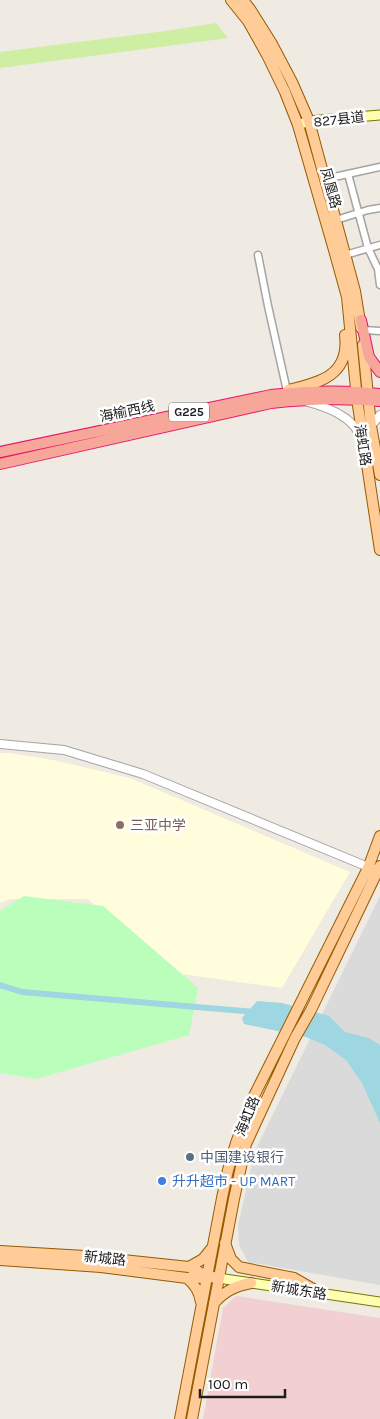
<svg xmlns="http://www.w3.org/2000/svg" width="380" height="1419" font-family="Karla,'Noto Sans SC',sans-serif">
<rect width="100%" height="100%" fill="#efeae2"/>
<path fill="#dbdada" d="M380 896V1285L248 1262 239 1245 238 1225 255 1151Z"/>
<path fill="#f2cfd0" d="M236 1296 380 1318V1419H203L223 1308Z"/>
<path fill="#fffddb" d="M0 753H9L53 760 130 778 350 872 282 988 174 973 88 899H10L0 903Z"/>
<path fill="#cdeea3" d="M216 23 228 38 0 68V52L166 31Z"/>
<path fill="#bafebb" d="M24 896 103 906 198 988 189 1035 36 1079 0 1073V911Z"/>
<path fill="#9ed6e1" d="M257 1001 282 1003 329 1016 345 1032 369 1038 380 1045V1123L362 1083 346 1060 325 1045 306 1037 244 1024 242 1018Z"/>
<g fill="none" stroke-linecap="round" stroke-linejoin="round">
<path stroke="#9ed6e1" stroke-width="6" d="M0 985 22 992 255 1012"/>
<g stroke="#a4a4a4" stroke-width="9">
<path id="minor" d="M348 174 368 248 378 269 380 285
M325 179 380 167
M336 220 368 210 380 208
M258 255 268 306 287 391
M345 255 380 245
M363 330 380 331"/>
</g>
<g stroke="#a4a4a4" stroke-width="10">
<path id="tertiary" d="M308 402C323 406 343 413 354 426 357 429 359 435 361 440
M371 426 380 415
M0 744 64 750 143 774 373 869"/>
</g>
<g stroke="#737800" stroke-width="11">
<path id="secondary" d="M298 125 309 121 380 115
M218 1278 380 1302"/>
</g>
<g stroke="#965b00" stroke-width="12">
<path id="primary" d="M231 0 248 21 267 55 285 92 298 125 334 250 347 297 357 399 380 550
M243 0 250 9 272 44 292 82 309 121 355 291 361 328
M363 345 371 426 380 475
M288 390C320 383 350 375 345 335
M225 1243 231 1259 239 1267 294 1278 322 1294
M0 1251 85 1256 189 1267 207 1276
M0 1260 101 1267 187 1278 213 1277
M189 1267 203 1259 211 1249
M187 1278C195 1285 199 1291 201 1302
M214 1303C225 1291 235 1286 251 1283
M180 1419 222 1198 228 1170 236 1143 251 1102 368 868 380 836
M192 1419 234 1199 246 1144 295 1038 311 1010 380 866"/>
</g>
<g stroke="#e7156a" stroke-width="12">
<path id="trunk" d="M361 320 369 357 380 372
M0 452 271 395C308 391 343 390 380 394
M0 464 271 403C307 399 344 398 380 401"/>
</g>
<use href="#minor" stroke="#fff" stroke-width="6"/>
<use href="#tertiary" stroke="#fff" stroke-width="8"/>
<use href="#secondary" stroke="#fffeb0" stroke-width="9"/>
<use href="#primary" stroke="#ffcc97" stroke-width="10"/>
<use href="#trunk" stroke="#f6a79a" stroke-width="10"/>
</g>
<circle fill="#8d6e63" stroke="#fff" stroke-width="2" cx="120" cy="825" r="5"/>
<circle fill="#5c6f8a" stroke="#fff" stroke-width="2" cx="190" cy="1157" r="5"/>
<circle fill="#3f7fe0" stroke="#fff" stroke-width="2" cx="162" cy="1181" r="5"/>
<g text-anchor="middle" stroke-width="5" stroke-linejoin="round" paint-order="stroke">
<rect fill="#fff" stroke="#616161" stroke-width="1" x="169" y="402.5" width="40" height="19" rx="4"/>
<g font-size="12" font-weight="bold" fill="#1d1d1d">
<text x="189" y="416">G225</text>
</g>
<g font-size="14" fill="#1d1d1d" stroke="#fff">
<text transform="translate(339 119) rotate(-6)" y="5">827县道</text>
<text transform="translate(331 188) rotate(74)" y="5">凤凰路</text>
<text transform="translate(127 411) rotate(-12)" y="5">海榆西线</text>
<text transform="translate(363 445) rotate(81)" y="5">海虹路</text>
<text transform="translate(247 1116) rotate(-68)" y="5">海虹路</text>
<text transform="translate(105 1258) rotate(6)" y="5">新城路</text>
<text transform="translate(299 1290) rotate(9)" y="5">新城东路</text>
</g>
<g font-size="14" fill="#785e54" stroke="#fff" text-anchor="start">
<text x="130" y="830">三亚中学</text>
</g>
<g font-size="14" fill="#4e5e75" stroke="#fff" text-anchor="start">
<text x="200" y="1162">中国建设银行</text>
</g>
<g font-size="14" fill="#366cbe" stroke="#fff" text-anchor="start">
<text x="172" y="1186">升升超市 - UP MART</text>
</g>
</g>
<path d="M200 1389v8h85v-8" fill="none" stroke="#1d1d1d" stroke-width="2.5"/>
<text x="208" y="1389" font-size="15" fill="#1d1d1d" stroke="#ffffff" stroke-width="4" paint-order="stroke">100 m</text>
</svg>
